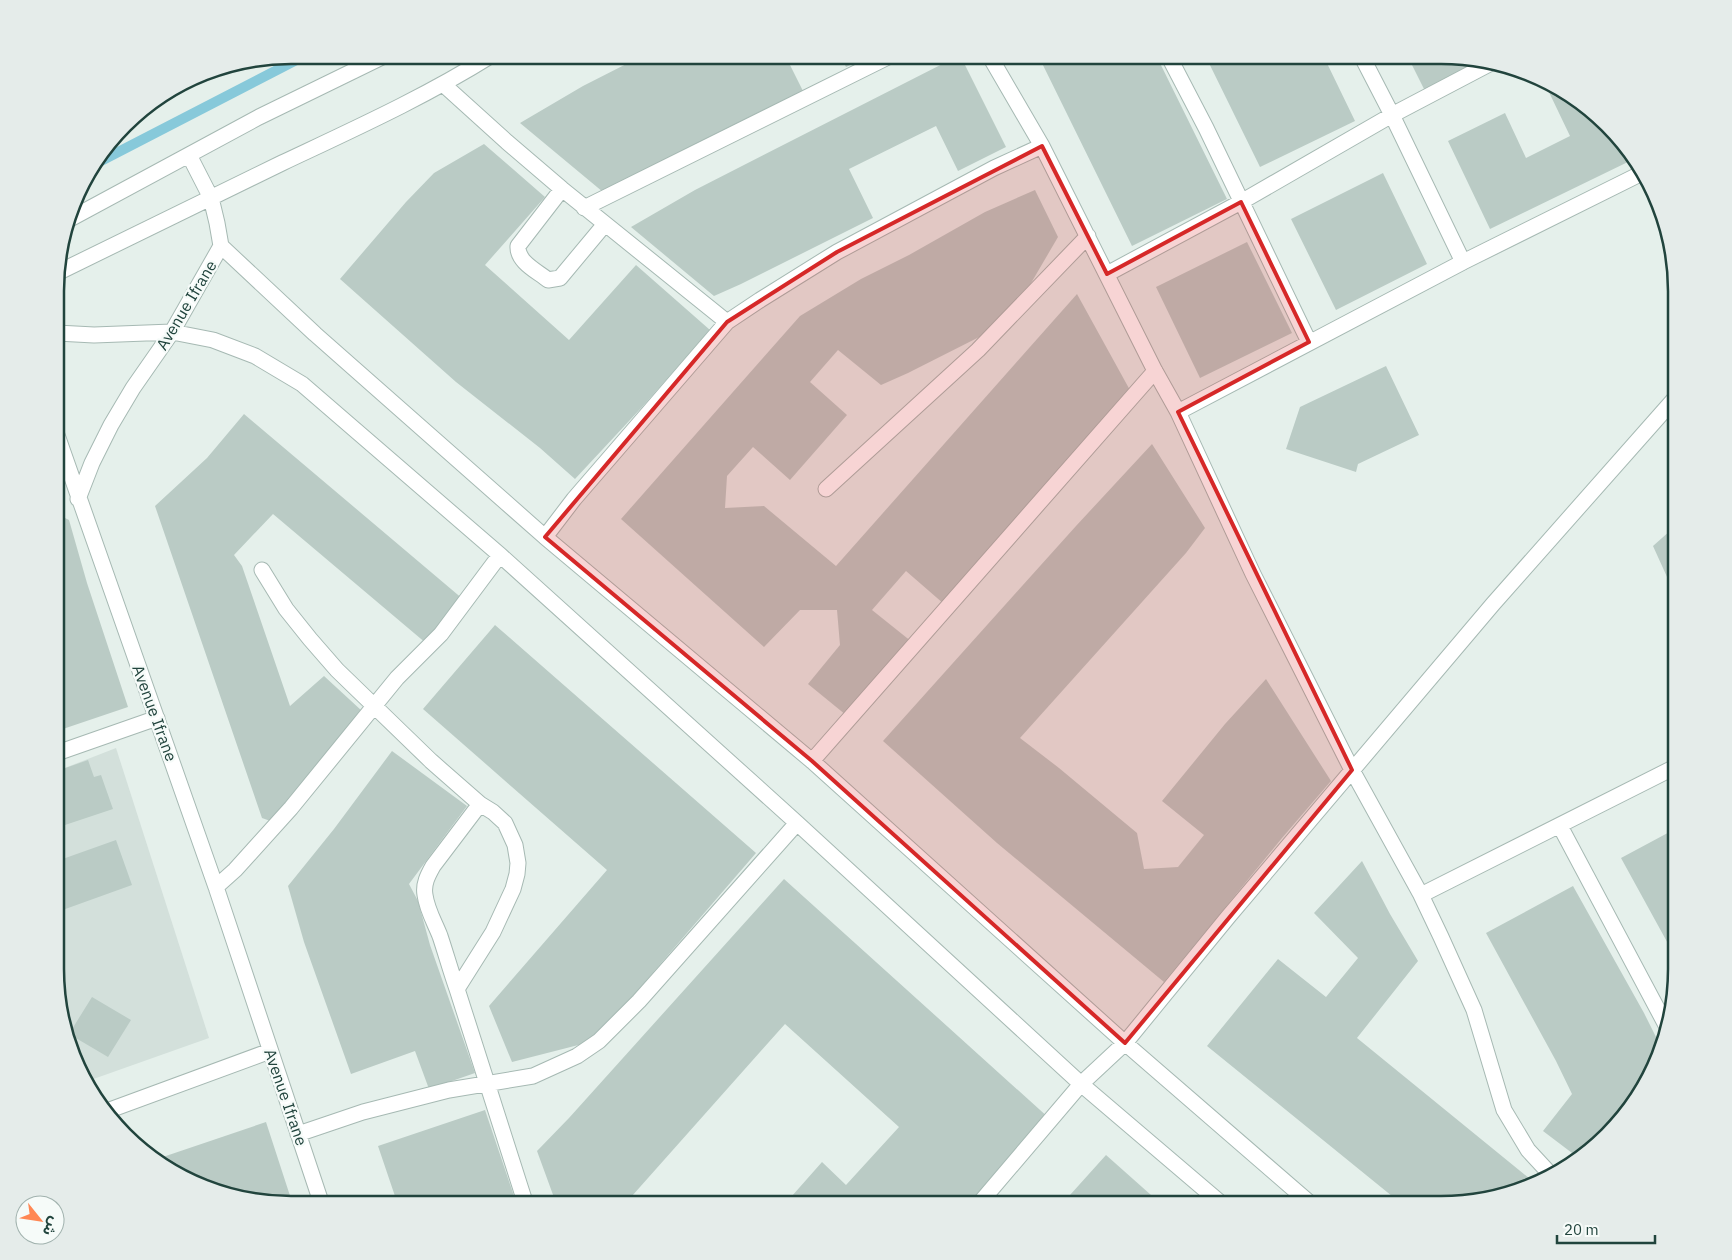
<svg xmlns="http://www.w3.org/2000/svg" width="1732" height="1260" font-family="'IBM Plex Sans','Noto Sans Arabic',sans-serif">
<rect width="100%" height="100%" fill="#e5f0eb"/>
<path fill="#d3e0db" d="M116 748 209 1038 85 1082 57 1000V771Z"/>
<g fill="none" stroke-linecap="round" stroke-linejoin="round">
<path stroke="#87c9da" stroke-width="10" d="M97 163 306 55"/>
</g>
<path fill="#bacbc5" d="M644 55H732L737 65 757 55H785L804 93 603 192 520 123 583 86Z
M840 55H871L846 67Z
M960 55 1006 147 958 171 936 126 849 169 873 218 741 284 714 296 631 227 695 190Z
M1038 55H1156L1227 199 1132 246Z
M1205 55H1323L1355 121 1260 167Z
M1407 55H1457L1483 62 1425 91Z
M1553 85 1585 104 1632 160 1490 229 1448 141 1505 113 1526 158 1570 136 1547 88Z
M484 144 545 197 485 265 569 340 636 265 710 330 643 406 575 479 540 448 456 382 340 279 406 202 434 173Z
M1383 173 1427 264 1336 310 1291 219Z
M1035 190 1058 237 1027 290 997 328 908 373 881 385 838 350 810 382 847 415 790 480 753 447 727 476 725 508 764 506 836 566 1077 294 1131 392 944 604 906 571 872 610 912 642 846 715 808 684 840 645 837 610H800L764 647 621 519 800 316 861 279 909 255 985 212Z
M1247 242 1292 333 1200 378 1156 287Z
M1386 366 1419 435 1358 464 1356 472 1286 449 1300 407Z
M244 414 464 600 427 644 273 514 234 555 242 566 290 706 324 676 362 711 276 823 262 818 155 506 207 458Z
M1152 444 1205 528 1186 553 1020 738 1059 768 1137 833 1144 869 1178 867 1204 835 1162 801 1225 724 1266 679 1331 781 1282 838 1164 982 997 843 883 741 1076 526Z
M57 514 69 520 87 583 128 707 57 731Z
M1671 530 1677 532V599L1653 546Z
M495 625 756 853 594 1041 512 1062 489 1006 607 870 423 709Z
M392 751 467 806 409 884 418 901 430 945 475 1073 429 1089 415 1051 351 1074 304 942 288 886 334 829Z
M88 760 94 777 101 775 113 809 62 826 57 811V771Z
M1677 828V960L1621 858Z
M116 840 132 885 57 912V861Z
M1362 861 1390 914 1418 961 1357 1038 1535 1183 1442 1205H1403L1207 1046 1278 959 1326 997 1358 958 1314 913Z
M784 879 1050 1119 974 1205H784L822 1162 846 1185 899 1127 785 1024 624 1205H555L556 1203 537 1151 569 1118Z
M1573 886 1644 1013 1662 1049 1659 1060 1628 1113 1576 1156 1543 1131 1572 1094 1556 1061 1486 933Z
M92 997 131 1020 108 1057 69 1034Z
M485 1110 517 1205H398L378 1146Z
M266 1122 293 1205H275L227 1193 225 1185 212 1190 200 1187 154 1160Z
M1106 1155 1160 1203 1162 1205H1061Z"/>
<g fill="none" stroke-linecap="round" stroke-linejoin="round">
<g stroke="#a6b9b3" stroke-width="17">
<path id="street" d="M989 55 1042 146 1155 371 1178 412 1253 574 1352 770 1421 895 1677 766
M1168 55 1206 128 1309 342
M1361 55 1392 115 1463 262
M444 85 507 142 562 189 727 322
M189 155 211 198 217 223 221 246 315 334 545 537 812 761 1125 1043 1312 1205
M562 189 518 246C517 262 537 271 548 280L560 278 605 224
M584 208 892 55
M70 219 259 117 386 55
M57 273C132 236 207 199 282 163 354 129 425 97 492 55
M1107 274 1241 202 1392 115 1491 63
M57 333 94 335 172 332 213 340 255 356 302 384 500 555 797 823 1081 1084 1223 1205
M1178 412 1463 262 1642 173
M57 435 216 887 322 1205
M826 489 978 350 1088 236
M78 499 92 463 111 425 133 388 172 332 221 246
M545 537 574 499 727 322 760 300 837 252 994 168 1042 146
M262 570 286 609 310 639 337 670 431 761 480 804 493 812 505 823 515 845 518 863 517 874 513 889 493 932 457 989 526 1205
M57 753 157 718
M812 761 1155 371
M1560 826 1667 1027
M216 887 235 870 291 808 397 678 441 634 500 555
M1421 895 1441 937 1474 1010 1504 1110 1528 1150 1552 1176
M457 989C451 972 446 954 440 936 435 923 427 910 425 895 423 884 428 875 433 866L480 804
M107 1111 270 1051
M298 1134 363 1112 449 1090 533 1076 577 1056 599 1041 639 1001 797 823
M978 1205 1081 1084 1125 1043 1228 917 1493 604 1677 396"/>
</g>
<use href="#street" stroke="#fff" stroke-width="15"/>
</g>
<path fill="#d62828" fill-opacity="0.2" stroke="#d62828" stroke-width="4" stroke-linejoin="round" d="M1042 146 1107 274 1241 202 1309 342 1178 412 1352 770 1125 1043 812 761 545 537 727 322 837 252Z"/>
<g text-anchor="middle" stroke-width="4.5" stroke-linejoin="round" paint-order="stroke">
<g font-size="16" fill="#21443d" stroke="#f6fbf9">
<text transform="translate(186 305) rotate(-59)" y="6">Avenue Ifrane</text>
<text transform="translate(155 713) rotate(70)" y="6">Avenue Ifrane</text>
<text transform="translate(286 1097) rotate(71)" y="6">Avenue Ifrane</text>
</g>
</g>
<path d="M0 0H1732V1260H0ZM291 64H1441A227 227 0 0 1 1668 291V969A227 227 0 0 1 1441 1196H291A227 227 0 0 1 64 969V291A227 227 0 0 1 291 64Z" fill="#e5ecea" fill-rule="evenodd"/>
<path fill="none" stroke="#21443d" stroke-width="2.5" d="M291 64H1441A227 227 0 0 1 1668 291V969A227 227 0 0 1 1441 1196H291A227 227 0 0 1 64 969V291A227 227 0 0 1 291 64Z"/>
<g transform="translate(40 1220) rotate(120)"><circle r="24" fill="#f6fbf9" stroke="#a1b2ae"/>
<path d="M0-4L9 19L0 12L-9 19Z" fill="#ff8754"/>
<text y="-8" font-size="14" font-weight="bold" text-anchor="middle" fill="#21443d">ش</text>
</g>
<path d="M1557 1235v8h98v-8" fill="none" stroke="#21443d" stroke-width="2.5"/>
<text x="1564" y="1235" font-size="15" fill="#21443d" stroke="#f6fbf9" stroke-width="4" paint-order="stroke">20 m</text>
</svg>
